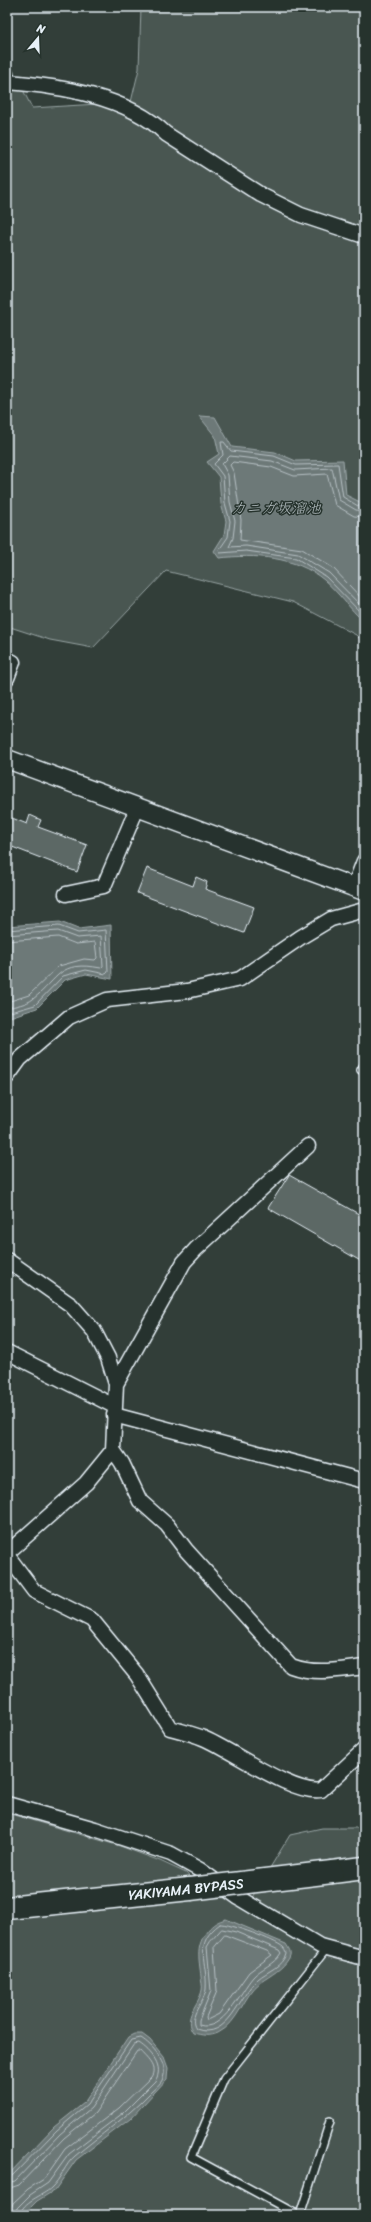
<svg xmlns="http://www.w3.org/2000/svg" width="371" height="2222" font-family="Sriracha,'Klee One',sans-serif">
<rect width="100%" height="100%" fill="#323e39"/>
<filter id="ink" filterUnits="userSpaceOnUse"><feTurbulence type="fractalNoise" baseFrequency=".025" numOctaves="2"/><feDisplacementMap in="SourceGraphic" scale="8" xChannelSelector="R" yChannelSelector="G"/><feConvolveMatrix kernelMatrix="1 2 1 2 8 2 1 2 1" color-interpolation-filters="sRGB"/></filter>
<g filter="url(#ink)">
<path fill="#495651" stroke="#98a4a4" d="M141 7H364V643L356 635 293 602 166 571 93 648 50 640 7 626V58L32 108 131 102 139 69Z
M7 1813 120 1846 160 1861 186 1873 208 1897 251 1899 290 1835 322 1828H364V2215H7Z"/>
<path fill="#6d7978" stroke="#9ea9ab" d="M199 416 215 417 232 447 275 452 296 461 343 460 346 495 360 502H364V622C350 609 338 592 324 580 295 556 255 554 219 558L214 551 224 535 226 521 221 504 219 477 207 462 219 454 215 436Z
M60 922 78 929 111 925 112 979 86 974 65 980 37 1008 7 1018V926Z
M226 1919 286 1944C289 1949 292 1952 289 1958 283 1969 271 1975 261 1982 243 1995 239 2023 218 2033 209 2037 202 2035 193 2033 182 2017 199 2005 202 1990 203 1986 201 1981 201 1977 199 1958 195 1946 208 1930 213 1924 218 1921 226 1919Z
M134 2034H142L150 2040 164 2057 168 2068 167 2079 130 2119 76 2160 55 2190 37 2201 23 2215H7V2176L54 2127 84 2103 128 2037Z"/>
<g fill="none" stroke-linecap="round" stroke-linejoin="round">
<path stroke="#b7c1c5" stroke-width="1" d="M364 506H358L343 497 338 464 296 465 274 456 231 451 224 442H221L223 455 214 464 223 476 225 503 230 521 228 537 219 550 220 553 246 551 296 558 326 577 364 616
M364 511 356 510 339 500 332 468 295 470 272 461 230 456 222 464 228 475 230 502 235 521 233 538 229 547 246 546 298 554 329 573 364 609
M364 517 354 516 335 505 327 474 294 476 271 467 233 462 230 465 234 473 241 520 240 540 302 549 333 568 364 601
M7 930 59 926 78 933 106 930 108 972 106 974 86 970 63 976 35 1005 7 1013
M7 935 58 931 77 938 101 936 103 966 101 968C58 960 60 978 33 999 27 1004 15 1006 7 1008
M7 941 58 937 76 944 95 942 97 958 95 960 84 959 59 966 29 995 7 1002
M220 1924C229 1923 277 1941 283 1947 284 1948 286 1951 286 1953 283 1967 267 1971 258 1979 238 1996 229 2041 196 2029 187 2016 205 2002 206 1989 208 1961 192 1944 220 1924Z
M222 1929 236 1932 279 1950 281 1953C274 1965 261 1968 253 1977 240 1992 223 2033 199 2025V2020L211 1991 207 1947 210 1942Z
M225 1935 267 1951 272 1955 249 1972 219 2014 207 2020 206 2017 217 1991 214 1948Z
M7 2178 11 2177 57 2130 87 2105 131 2040 141 2038C152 2045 169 2063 163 2078 161 2084 154 2089 149 2094 125 2119 101 2134 75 2156 65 2164 61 2179 51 2188 43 2196 22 2201 20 2215
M7 2183 15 2181 60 2134 91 2108 134 2044 139 2043C151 2051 165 2067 155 2081L123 2113 69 2154 48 2183 30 2195 17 2208 15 2215
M7 2189 19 2185 64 2138 95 2113 137 2051H140C146 2058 158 2067 151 2077L119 2108 65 2149 44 2179 28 2189 13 2203 9 2215"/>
</g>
<path fill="#5c6865" stroke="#e8f1f8" d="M30 815 41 820 38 827 87 845 77 872 7 845V816L27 824Z
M147 868 193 886 196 877 207 882 205 889 254 907 244 933 137 893Z
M289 1175 364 1217V1263L268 1208Z"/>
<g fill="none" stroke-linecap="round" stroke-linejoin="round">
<g stroke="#e8f1f8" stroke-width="10">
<path id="service" d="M361 1070 364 1065
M298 2215 191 2157 224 2079 327 1948
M300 2215 330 2121"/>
</g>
<g stroke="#e8f1f8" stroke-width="17">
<path id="minor" d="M7 82C59 86 127 96 166 134L261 195 301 215 364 236
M7 659 13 662 7 678
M354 887 364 861
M66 894 104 886 138 806
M7 1077 20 1059 69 1017 107 1000 187 991 240 979 301 937 331 919 364 910
M7 1260 71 1305 94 1331 108 1358 116 1384 113 1450 86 1483 7 1553
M7 1352 114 1406
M116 1384 184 1262 196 1249 308 1146
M114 1415 364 1481
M113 1450 122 1463 140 1501 167 1525 186 1550 291 1666C315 1675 338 1670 364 1667
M7 1555 34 1591 92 1620 137 1675 170 1728C181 1731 193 1734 203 1738 232 1750 293 1795 321 1790L364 1750
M7 1804 95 1829 171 1854 200 1870 239 1898 320 1946 364 1958"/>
</g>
<g stroke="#e8f1f8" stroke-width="21">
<path id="tertiary" d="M7 759 364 891"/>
</g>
<g stroke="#e8f1f8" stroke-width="25">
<path id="trunk" d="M332 1872 364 1868
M7 1908 190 1889"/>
</g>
<use href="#service" stroke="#26332d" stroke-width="7"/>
<use href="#minor" stroke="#26332d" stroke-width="14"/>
<use href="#tertiary" stroke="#26332d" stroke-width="18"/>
<use href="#trunk" stroke="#26332d" stroke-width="22"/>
<g stroke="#e8f1f8" stroke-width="25" stroke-linecap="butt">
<path id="trunk-bridge" d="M190 1889 332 1872"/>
</g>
<use href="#trunk-bridge" stroke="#26332d" stroke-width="22"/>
</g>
</g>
<g text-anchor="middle" stroke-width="3" stroke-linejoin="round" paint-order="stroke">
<g font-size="14" fill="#e8f1f8" stroke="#26332d">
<text transform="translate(186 1889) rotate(-6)" y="5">YAKIYAMA BYPASS</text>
</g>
<g font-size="15" font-style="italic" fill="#b1bbbe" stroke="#26332d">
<text x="276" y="513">カニガ坂溜池</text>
</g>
</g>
<rect width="371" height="2222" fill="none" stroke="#26332d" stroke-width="24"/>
<rect x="12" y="12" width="347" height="2198" fill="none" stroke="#e8f1f8" stroke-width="1.5" filter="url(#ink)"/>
<g transform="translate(38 38) rotate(19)" stroke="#26332d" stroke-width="3" paint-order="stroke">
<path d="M0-3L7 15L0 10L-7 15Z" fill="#e8f1f8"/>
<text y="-6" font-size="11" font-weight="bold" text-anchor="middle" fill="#e8f1f8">N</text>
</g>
</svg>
